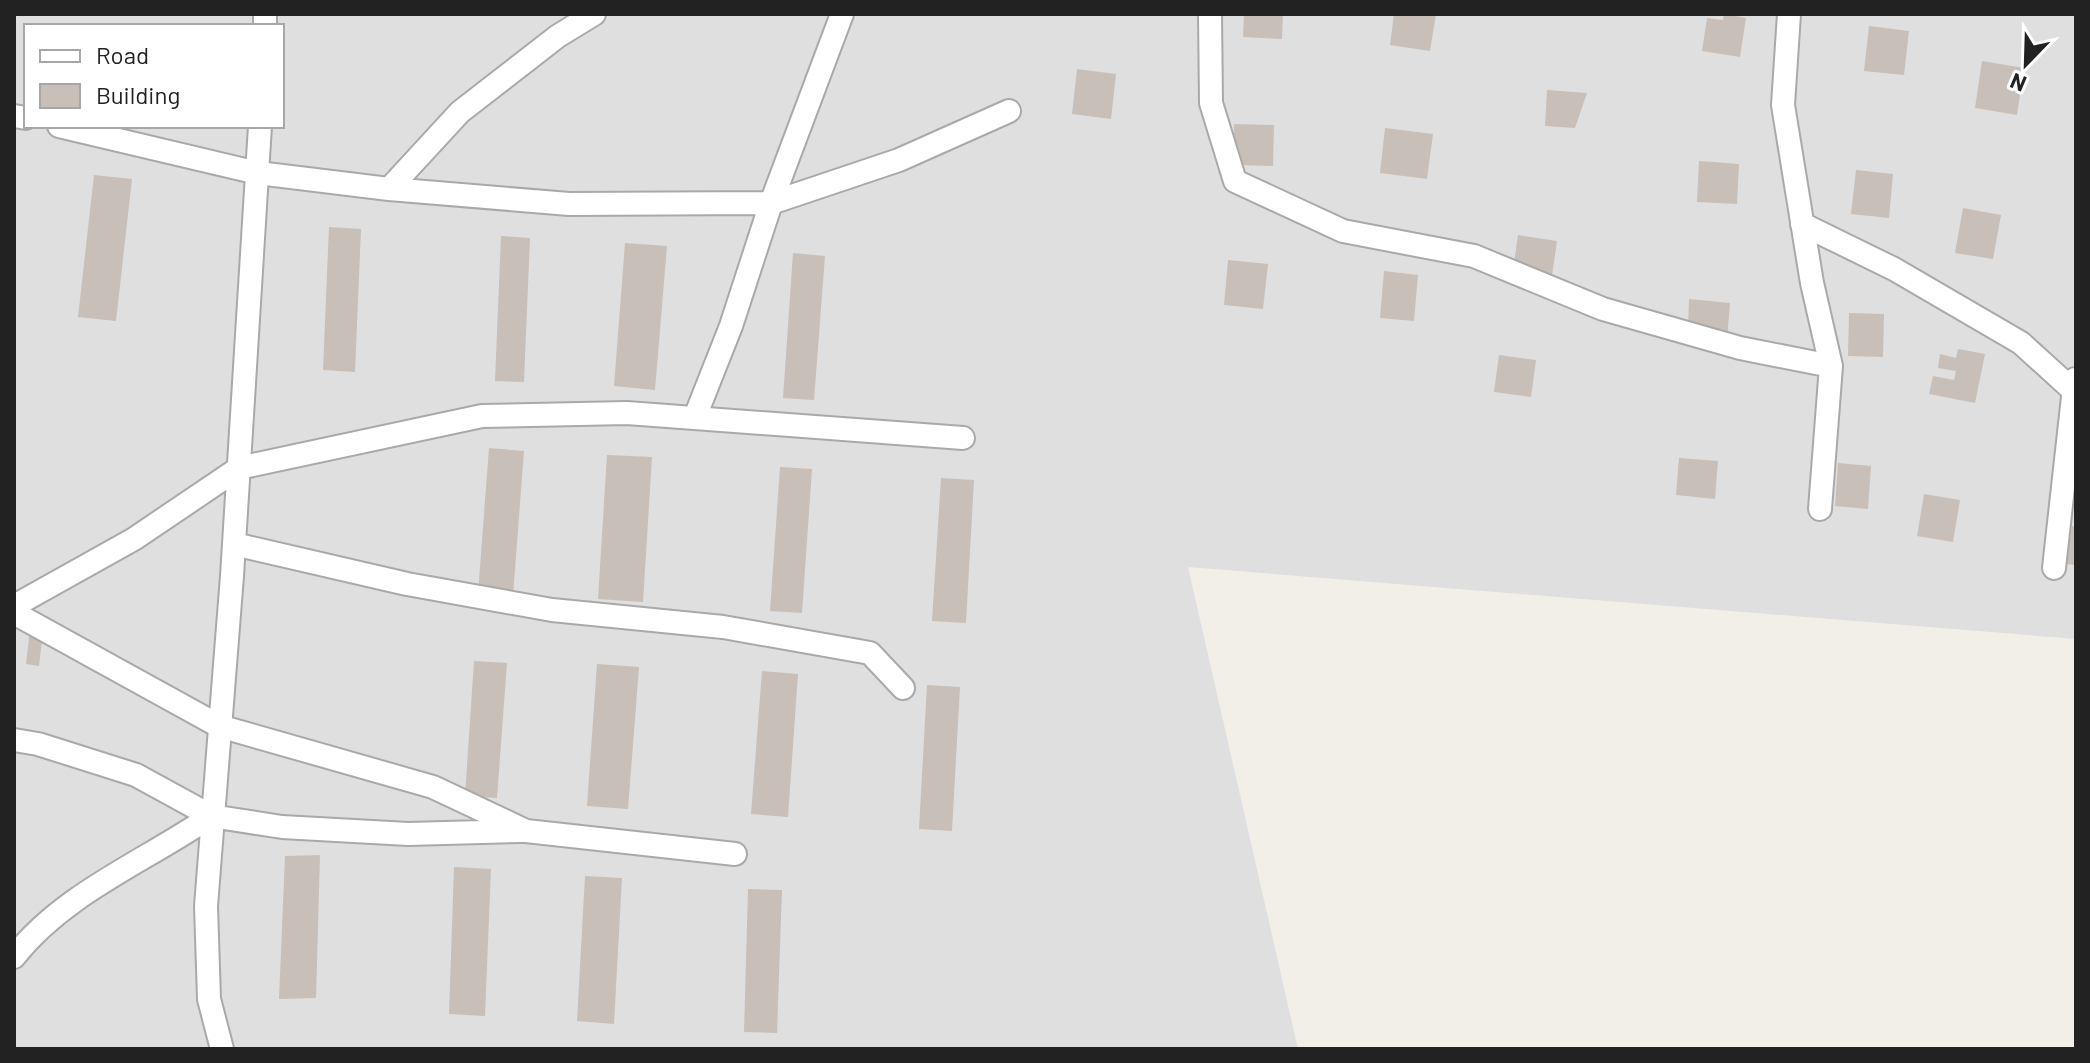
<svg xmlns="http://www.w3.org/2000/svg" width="2090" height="1063" font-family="Barlow,sans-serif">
<rect width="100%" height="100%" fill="#f2efe9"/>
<path fill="#e0dfdf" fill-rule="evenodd" d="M14 14H2076V639L1188 567 1298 1049H14ZM26 26H282V126H26Z"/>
<path fill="#c7bfb8" d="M1244 14H1283L1282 39 1243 37Z
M1394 14H1436L1430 51 1390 45Z
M1724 14 1746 18 1740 57 1702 51 1707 18 1723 20Z
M1869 26 1909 31 1904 75 1864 71Z
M1982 61 2024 68 2017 115 1975 108Z
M1077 69 1116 74 1111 119 1072 114Z
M1547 90 1587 93 1575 128 1545 126Z
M1234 124 1274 125 1273 166 1233 165Z
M1385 128 1433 134 1427 179 1380 173Z
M1699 161 1739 164 1737 204 1697 202Z
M1856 170 1893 174 1889 218 1851 214Z
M94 175 132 179 116 321 78 317Z
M1963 208 2001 215 1993 259 1955 253Z
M329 227 361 229 355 372 323 370Z
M1518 235 1557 241 1552 276 1513 270Z
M501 236 530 238 524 382 495 381Z
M625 243 667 246 655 390 614 386Z
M793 253 825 256 814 400 783 398Z
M1228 260 1268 264 1263 309 1224 305Z
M1384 271 1418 275 1414 321 1380 318Z
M1689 299 1730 303 1727 340 1688 328Z
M1849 313 1884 314 1883 357 1848 356Z
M1958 349 1985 354 1975 403 1929 394 1933 376 1954 380 1956 371 1938 368 1940 354 1956 358Z
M1499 355 1536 360 1531 397 1494 392Z
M489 448 524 451 513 596 478 593Z
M607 455 652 457 643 602 598 599Z
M1679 458 1718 461 1715 499 1676 495Z
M1838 463 1871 466 1868 509 1835 506Z
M780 467 812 469 802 613 770 611Z
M941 478 974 480 966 623 932 621Z
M1924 494 1960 500 1953 542 1917 536Z
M2072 526 2076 527V565L2066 564Z
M30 630 43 632 39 666 26 664Z
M474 661 507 663 497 798 465 796Z
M597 664 639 667 628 809 587 806Z
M762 671 798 674 788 817 751 814Z
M927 685 960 687 952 831 919 829Z
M320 855 316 998 279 999 285 856Z
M454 867 491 869 485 1016 449 1014Z
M585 876 622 878 614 1024 577 1021Z
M748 889 782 890 777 1033 744 1032Z"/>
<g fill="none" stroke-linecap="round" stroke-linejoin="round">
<g stroke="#a9a9a9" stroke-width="26">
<path id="street" d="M1210 14 1211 103 1235 181 1343 231 1474 256 1603 309 1740 348 1831 366
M1789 14 1783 105 1812 283 1831 366 1820 509
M265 26V14
M14 116 26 118
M59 126 258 173 389 189 569 204 771 203 899 160 1009 111
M389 189 460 112 558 36 594 14
M1802 224 1894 269 2021 343 2076 393
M695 417 731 326 771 203 842 14
M234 544 407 584 552 610 723 627 870 653 903 688
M2054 568 2075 379
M14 606 134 539 239 468 482 416 627 413 963 438
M14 613 219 726 433 787 526 831 735 854
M14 740 38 744 136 775 211 816
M14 957C64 893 146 861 211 816L282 827 408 834 521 831
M222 1049 209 999 206 906 232 576 260 126"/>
</g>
<use href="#street" stroke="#fff" stroke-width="22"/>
</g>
<rect width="2090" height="1063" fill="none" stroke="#222222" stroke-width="32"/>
<rect x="24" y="24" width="260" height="104" fill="#ffffff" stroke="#a7a7a7" stroke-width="2"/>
<rect x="40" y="50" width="40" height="12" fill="#ffffff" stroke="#a7a7a7" stroke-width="2"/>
<text x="96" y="64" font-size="24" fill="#222222">Road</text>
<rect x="40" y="84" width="40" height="24" fill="#c7bfb8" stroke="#a7a7a7" stroke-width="2"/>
<text x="96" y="104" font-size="24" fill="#222222">Building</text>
<g transform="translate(2026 64) rotate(203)" stroke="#ffffff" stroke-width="6" paint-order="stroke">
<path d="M0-6L14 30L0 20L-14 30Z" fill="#222222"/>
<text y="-12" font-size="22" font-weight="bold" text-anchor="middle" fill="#222222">N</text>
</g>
</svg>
